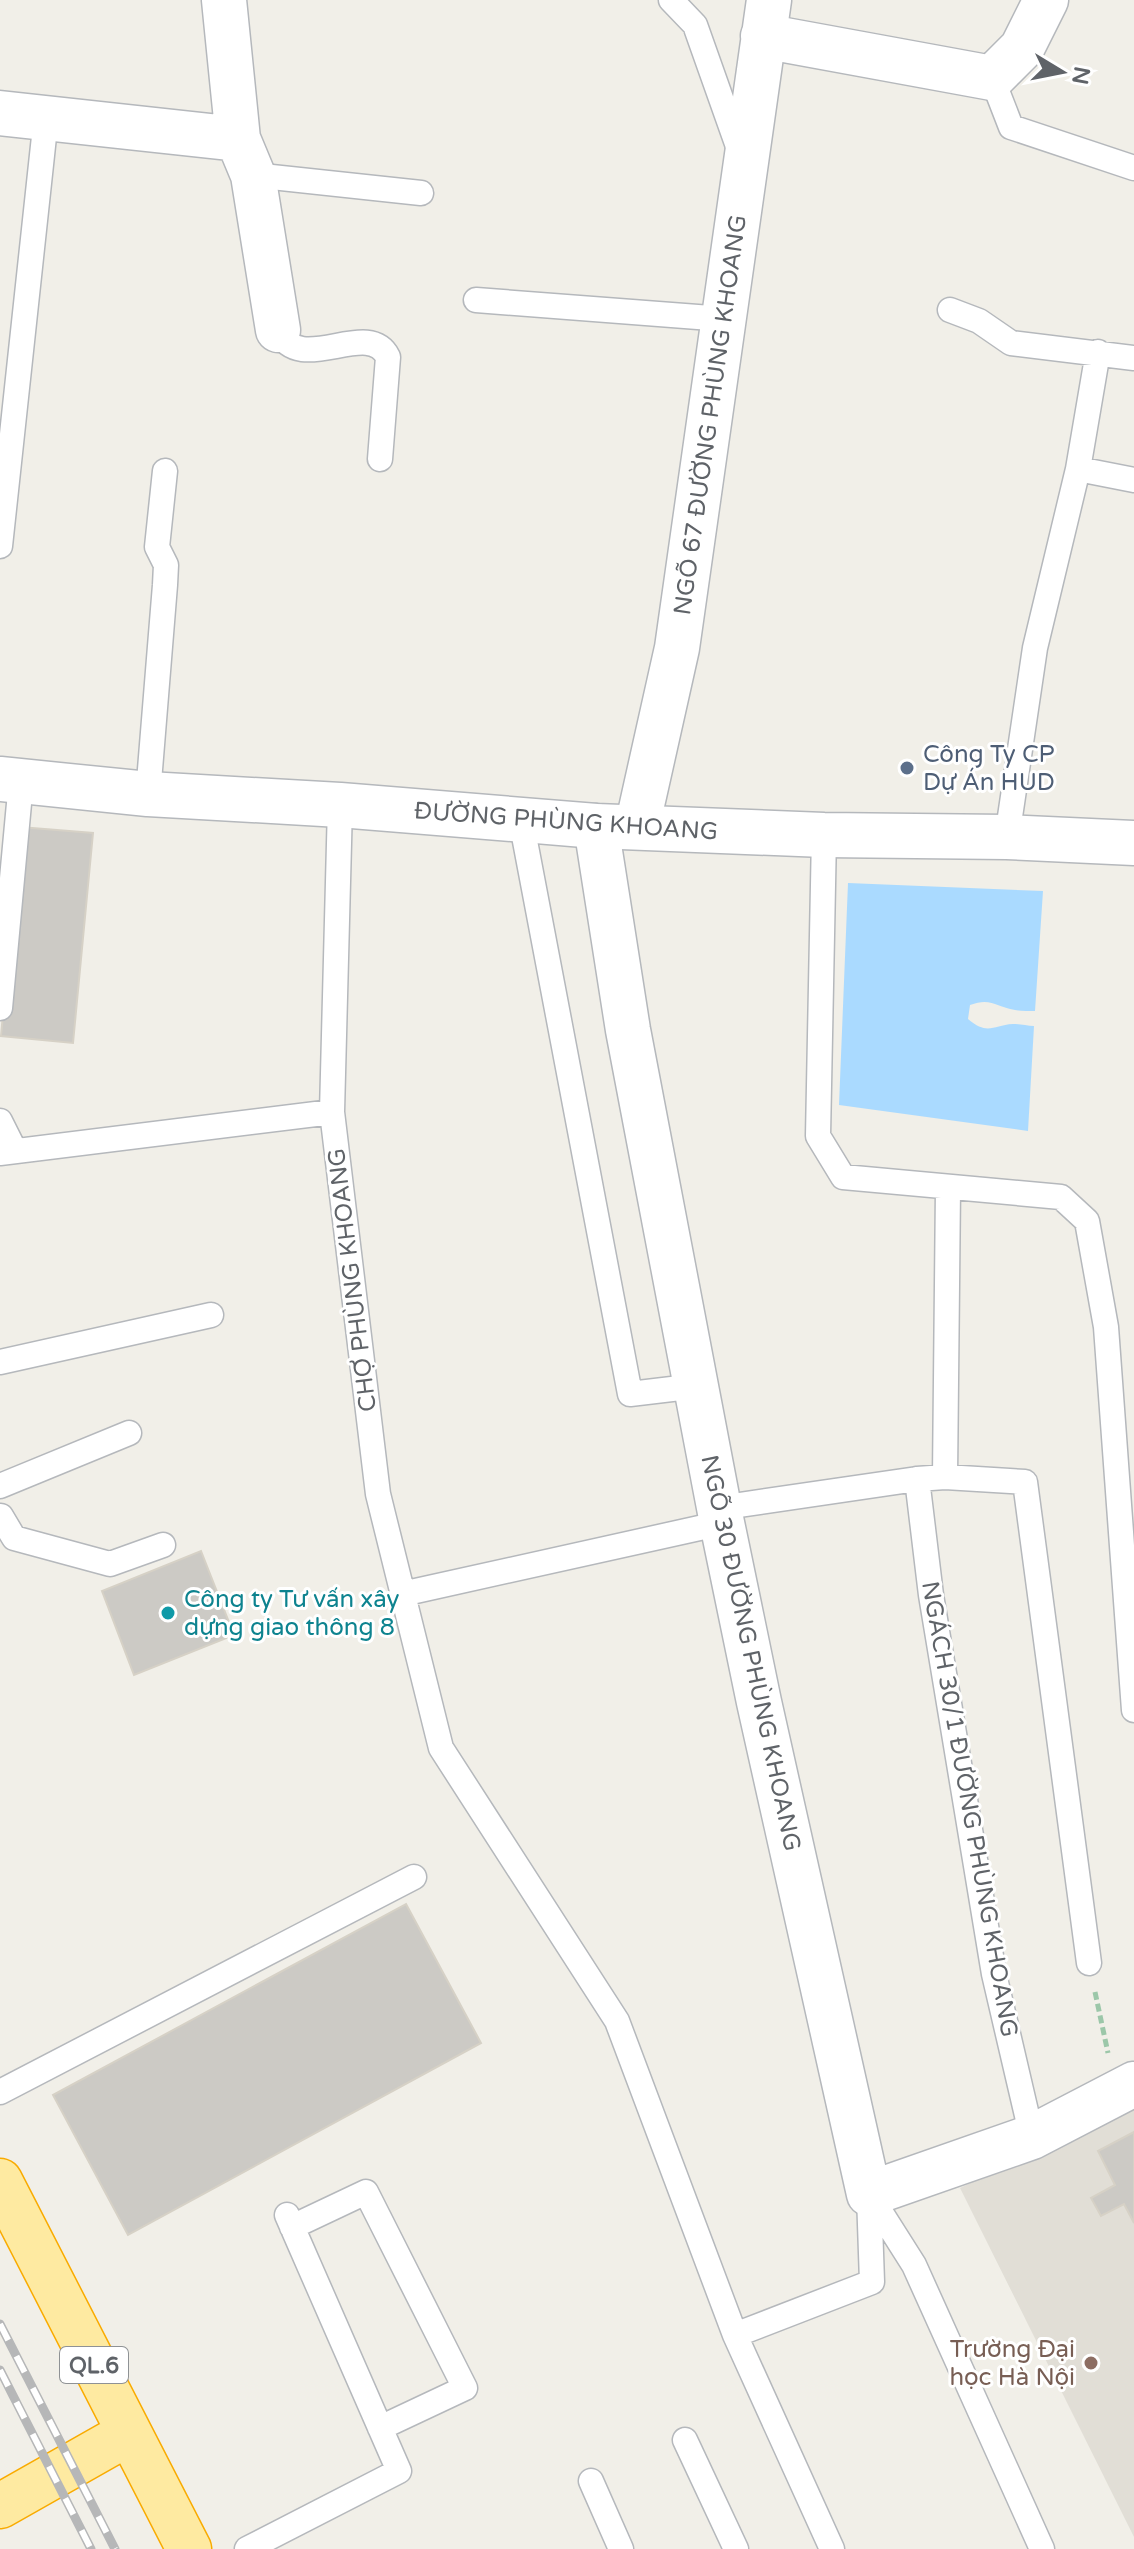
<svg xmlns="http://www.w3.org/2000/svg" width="1134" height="2549" font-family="'Varela Round',sans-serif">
<rect width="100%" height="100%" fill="#f1efe8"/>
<path fill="#e1ded6" d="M1134 2104V2537L960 2188Z"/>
<path fill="#aadaff" d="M848 883 1043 891 1035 1011C1029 1011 1022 1011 1015 1010 996 1007 991 997 970 1005L968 1019C988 1036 993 1025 1013 1024 1020 1024 1027 1026 1034 1026L1028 1131 839 1105Z"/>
<path fill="#cccac5" stroke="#d6d1c6" stroke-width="2" d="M20 827 93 833 73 1043 1 1036Z
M201 1551 234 1635 134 1675 102 1591Z
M406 1904 481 2043 128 2235 53 2095Z
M1134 2132V2223L1124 2204 1101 2216 1091 2198 1115 2185 1098 2151Z"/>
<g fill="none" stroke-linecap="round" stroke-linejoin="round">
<g stroke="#b5b8bc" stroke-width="27">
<path id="service" d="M671 0 695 25 740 152
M992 78 1011 127 1134 168
M253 175 421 193
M476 300 724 319
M950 310 979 321 1011 343 1134 358
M278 330C299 378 368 317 388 357L380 459
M1078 469 1134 480
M0 546 46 118
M148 794 165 585 166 565 157 547 165 471
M340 805 332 1112 378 1494 441 1748 617 2021 735 2335 832 2549
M521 820 630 1394 697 1386
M824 835 818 1136 843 1177 1061 1197 1087 1221 1106 1327 1134 1710
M1007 837 1035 648 1078 469 1098 352
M0 1008 21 782
M0 1121 15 1151
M0 1153 332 1112
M0 1362 211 1315
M945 1477 948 1188
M917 1479 931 1595 994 1974 1032 2137
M0 1486 129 1433
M719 1508 917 1479 945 1477 1025 1482 1089 1963
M1 1516 14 1538 110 1564 163 1545
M402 1594 722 1523
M0 2092 414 1877
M869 2194 914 2265 1042 2549
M292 2227 366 2192 465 2388 380 2428
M735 2335 872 2282 869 2195
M685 2440 736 2549
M591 2481 621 2549
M247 2549 399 2471 287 2215"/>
</g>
<g stroke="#b5b8bc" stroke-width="47">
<path id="minor" d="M224 0 238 139 253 175 278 330
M763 36 992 78 1022 48 1046 0
M0 113 238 139
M596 826 628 1030 722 1523 759 1702 869 2194 1032 2137 1134 2084
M637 827 677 648 769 0"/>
</g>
<g stroke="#b5b8bc" stroke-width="47">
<path id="tertiary" d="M0 779 148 794 340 805 596 826 824 835 1007 837 1134 843"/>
</g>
<g stroke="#f9ab00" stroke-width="47">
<path id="trunk" d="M0 2181 189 2549
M0 2506 129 2433"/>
</g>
<path stroke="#9cc7a9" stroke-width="5" stroke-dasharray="8 4" stroke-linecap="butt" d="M1095 1992 1108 2053"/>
<use href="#service" stroke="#fff" stroke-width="24"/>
<use href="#minor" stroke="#fff" stroke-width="44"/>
<use href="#tertiary" stroke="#fff" stroke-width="44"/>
<use href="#trunk" stroke="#feeaa1" stroke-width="44"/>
<g stroke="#b6b7b8" stroke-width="9">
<path id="rail" d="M0 2324 115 2549
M0 2370 91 2549"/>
</g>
<use href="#rail" stroke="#fff" stroke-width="6" stroke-dasharray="18" stroke-linecap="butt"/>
</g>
<circle fill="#5c6f8a" stroke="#fff" stroke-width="3" cx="907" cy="768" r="8"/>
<circle fill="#0f9aa8" stroke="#fff" stroke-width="3" cx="168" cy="1613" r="8"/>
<circle fill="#8d6e63" stroke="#fff" stroke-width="3" cx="1091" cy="2363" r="8"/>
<g text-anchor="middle" stroke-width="6" stroke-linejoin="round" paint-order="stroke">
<rect fill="#fff" stroke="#8f9295" stroke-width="2" x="60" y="2347" width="68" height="36" rx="6"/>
<g font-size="22" font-weight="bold" fill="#5f6368">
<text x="94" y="2373">QL.6</text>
</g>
<g font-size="24" fill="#5f6368" stroke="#fff">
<text transform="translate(710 415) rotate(-82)" y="8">NGÕ 67 ĐƯỜNG PHÙNG KHOANG</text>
<text transform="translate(566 821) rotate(4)" y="8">ĐƯỜNG PHÙNG KHOANG</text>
<text transform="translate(352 1280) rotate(-97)" y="8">CHỢ PHÙNG KHOANG</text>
<text transform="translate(751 1653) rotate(78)" y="8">NGÕ 30 ĐƯỜNG PHÙNG KHOANG</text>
<text transform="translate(970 1809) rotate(80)" y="8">NGÁCH 30/1 ĐƯỜNG PHÙNG KHOANG</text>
</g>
<g font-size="24" fill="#4e5e75" stroke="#fff" text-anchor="start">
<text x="923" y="762">Công Ty CP<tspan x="923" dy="28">Dự Án HUD</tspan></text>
</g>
<g font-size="24" fill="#0d838f" stroke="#fff" text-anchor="start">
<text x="184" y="1607">Công ty Tư vấn xây<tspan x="184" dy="28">dựng giao thông 8</tspan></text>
</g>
<g font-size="24" fill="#785e54" stroke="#fff" text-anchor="end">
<text x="1075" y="2357">Trường Đại<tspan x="1075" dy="28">học Hà Nội</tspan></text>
</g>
</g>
<g transform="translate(1062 72) rotate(100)" stroke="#ffffff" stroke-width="6" paint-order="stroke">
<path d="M0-6L14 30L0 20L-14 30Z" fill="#5f6368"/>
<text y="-12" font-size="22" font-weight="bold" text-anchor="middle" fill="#5f6368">N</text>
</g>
</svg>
